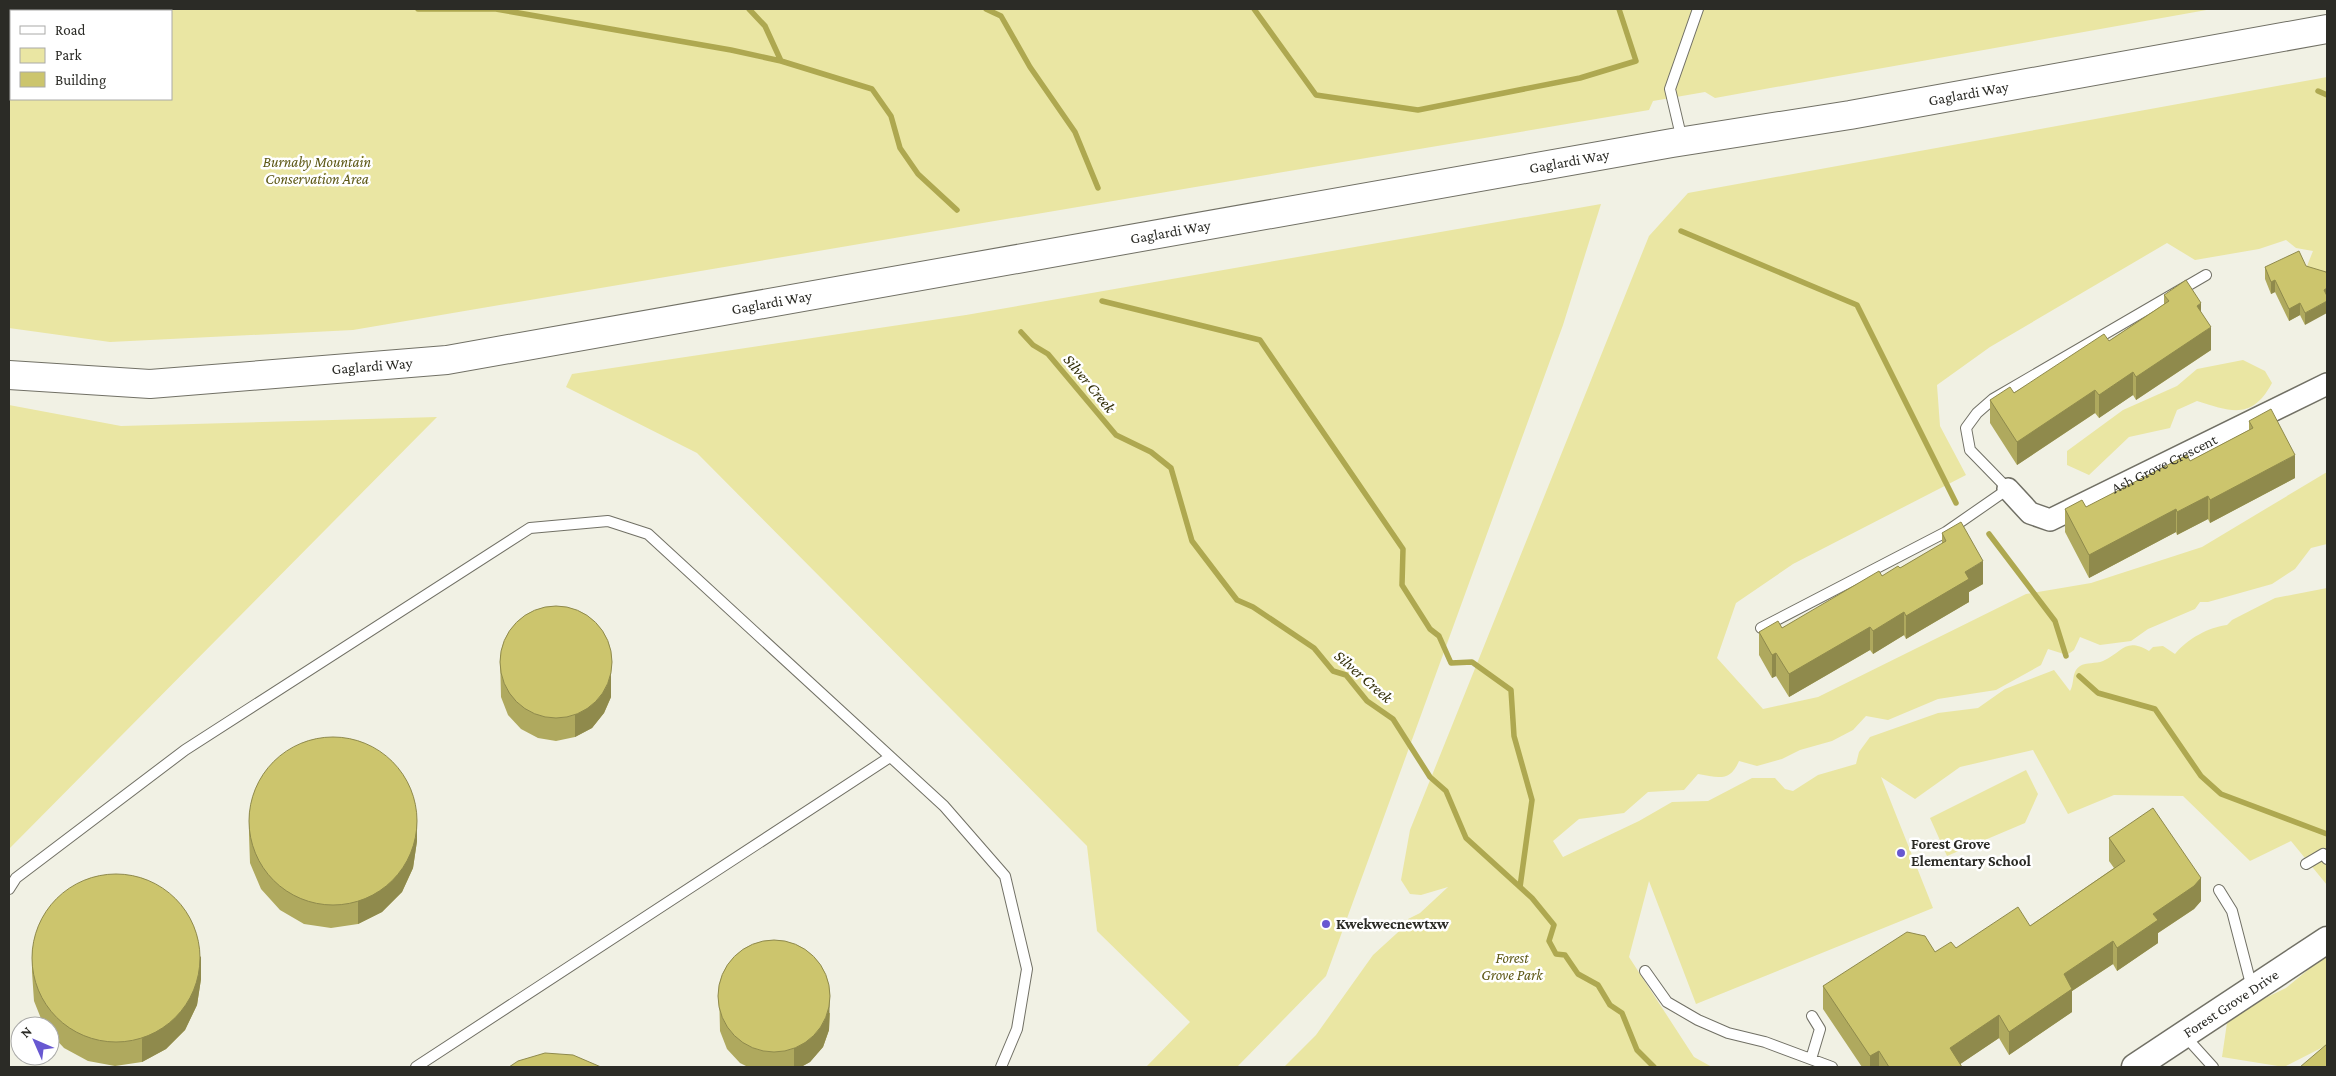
<svg xmlns="http://www.w3.org/2000/svg" width="2336" height="1076" font-family="'Crimson Pro',serif">
<rect width="100%" height="100%" fill="#f1f1e4"/>
<path fill="#eae6a3" fill-rule="evenodd" d="M9 9H2212L1715 98 1705 92 1653 101 1649 110 353 330 110 342 9 328ZM11 11H171V99H11Z
M2327 77V277L2316 275 2307 266 2313 251 2296 248 2286 240 2259 249 2195 260 2167 243 1990 347 1937 385 1940 426 1966 475 1793 564 1736 603 1717 658 1763 709 1818 697 2026 594 2091 583 2202 547 2327 472V544L2311 548 2295 569 2272 584 2208 602H2200L2195 609 2148 629 2131 641 2100 645 2080 637 2074 650 2067 655 2048 649 2041 665 1996 690 1938 699 1888 720 1866 716 1853 730 1832 741 1800 750 1782 759 1757 766 1739 761C1730 783 1717 777 1698 774L1684 790 1648 792 1624 813 1579 819 1553 841 1563 857 1639 821 1672 802 1708 801 1752 778H1775L1785 789 1793 791 1818 775 1856 764 1859 752 1870 737 1938 713 1978 708 2005 689 2054 670 2070 691C2075 683 2071 672 2080 666 2086 662 2096 664 2103 661 2123 652 2125 637 2149 651L2153 647 2163 646 2175 654C2187 639 2209 627 2227 625L2232 620 2275 598 2327 588V885L2291 841 2250 861 2183 796 2114 795 2068 814 2033 750 1960 767 1915 799 1881 777 1933 908 1696 1004 1649 881 1629 957 1694 1057 1712 1067H1284L1316 1035 1373 955 1407 924 1408 919 1420 913 1448 887 1421 895 1410 894 1401 880 1410 830 1649 236 1688 193Z
M1601 204 1563 325 1326 976 1237 1067H1146L1190 1022 1097 931 1087 846 697 453 566 387 572 374 966 315Z
M2243 360 2265 371 2272 383C2252 420 2232 412 2197 401L2177 410 2170 428 2129 437 2089 475 2067 465V451L2123 410 2177 386 2197 369Z
M9 405 121 426 437 417 9 849Z
M2026 770 2038 794 2025 823 1947 856 1930 818Z
M2327 954V1045L2284 1067 2222 1057 2228 1016 2286 988Z"/>
<g fill="none" stroke-linecap="round" stroke-linejoin="round">
<path stroke="#aea850" stroke-width="5.5" d="M418 9H496L731 50 781 61
M749 9 765 26 781 61 872 89 891 116 900 148 918 174 957 210
M986 9 1001 16 1030 67 1075 132 1098 188
M1254 9 1316 95 1418 110 1580 78 1636 61 1619 9
M2318 91 2327 95
M1681 231 1857 305 1956 503
M1102 301 1260 340 1403 549 1402 585 1430 629 1439 636 1451 663 1472 662 1511 690 1514 736 1532 800 1520 887
M1021 332 1033 345 1048 354 1116 435 1151 452 1171 468 1192 541 1237 600 1253 607 1314 648 1333 671 1346 675 1367 701 1393 719 1430 777 1446 791 1466 838 1532 898 1554 925 1549 941 1556 954 1565 955 1578 974 1598 985 1610 1005 1622 1013 1637 1050 1654 1067
M1989 534 2055 621 2066 656
M2079 676 2098 693 2155 709 2201 776 2221 794 2327 834"/>
<g stroke="#717065" stroke-width="12">
<path id="service" d="M1682 140 1670 89 1698 9
M1761 628 1946 532 2008 489 1970 450 1966 428 1977 413 1993 399 2206 275
M2306 864 2323 854 2327 859
M9 889 16 878 185 750 530 528 608 521 648 534 944 806 1005 876 1027 969 1017 1029 1001 1067
M2219 890 2232 911 2252 988
M1645 971 1667 1002 1698 1020 1728 1033 1765 1042 1832 1067
M2184 1035 2213 1067
M1811 1059 1820 1029 1812 1016
M416 1067 890 757"/>
</g>
<g stroke="#717065" stroke-width="24">
<g id="minor">
<path id="s1" d="M2008 489 2030 513 2050 520 2327 384"/>
</g>
</g>
<g stroke="#717065" stroke-width="29">
<g id="tertiary">
<path id="s2" d="M2135 1067 2327 940"/>
</g>
</g>
<g stroke="#717065" stroke-width="30">
<g id="secondary">
<path id="s3" d="M9 375 150 384 447 360 1672 143 1850 115 2327 29"/>
</g>
</g>
<use href="#service" stroke="#fff" stroke-width="10"/>
<use href="#minor" stroke="#fff" stroke-width="21"/>
<use href="#tertiary" stroke="#fff" stroke-width="26"/>
<use href="#secondary" stroke="#fff" stroke-width="28"/>
</g>
<path fill="#afa95e" d="M2306 266 2305 325 2300 315 2289 321 2275 292 2271 294 2265 279V267Z
M2164 295 2201 312 2211 350 2136 400 2133 395 2099 418 2095 413 2017 465 1990 423V400L2014 393 2109 341 2164 304Z
M2249 421 2295 478 2210 523 2208 519 2177 535 2176 532 2089 578 2065 532V509L2086 507 2190 461 2249 430Z
M1942 533 1983 584 1969 592V602L1906 639 1904 635 1873 654 1870 650 1789 697 1776 676 1772 678 1759 655V632L1782 628 1882 576 1900 568 1942 544Z
M500 655 611 679V697L604 713 592 728 575 737 556 741 538 738 521 729 508 715 501 697Z
M249 812 417 841 413 868 402 892 382 912 358 924 331 928 304 924 280 910 261 889 250 863 249 835Z
M2109 838 2201 901 2194 909 2158 933V943L2117 971 2113 964 2072 991V1012L2009 1055 1999 1038 1960 1064 1962 1067H1862L1823 1009V986L1935 952 1956 948 2030 926 2114 868 2109 861Z
M32 949 201 979 197 1005 185 1030 166 1049 142 1062 115 1066 88 1061 64 1048 50 1033V1026H44L34 1001 32 972Z
M719 989 830 1013 829 1030 823 1047 810 1062 801 1067H748L740 1063 727 1049 720 1031Z"/>
<path fill="#8f8a4c" d="M2275 280V292L2271 294V282Z
M2327 288V300L2324 290Z
M2327 301V313L2305 325V313Z
M2201 303V326L2197 306Z
M2300 303V315L2289 321V309Z
M2211 327V350L2136 400V377Z
M2133 372V395L2099 418V395Z
M2095 390V413L2017 465V442Z
M2295 455V478L2210 523V500Z
M2208 496V519L2177 535V512Z
M2176 509V532L2089 578V555Z
M1983 561V584L1969 592V602L1906 639V616L1965 572Z
M1904 612V635L1873 654V631Z
M1870 627V650L1789 697V674Z
M1776 653V676L1772 678V655Z
M611 656V697L604 713 592 728 575 737V714Z
M417 818V841L413 868 402 892 382 912 358 924V901Z
M2201 878V901L2194 909 2158 933V943L2117 971V948L2153 914Z
M2113 941V964L2072 991V1012L2009 1055V1032L2064 974Z
M201 956V979L197 1005 185 1030 166 1049 142 1062V1039Z
M830 990 829 1030 823 1047 810 1062 801 1067H794V1048Z
M1999 1015V1038L1956 1067 1950 1048Z
M1879 1051V1067H1870V1056Z"/>
<path fill="#ccc56d" stroke="#8f8a4c" d="M2299 251 2306 266 2326 272 2327 274V288L2324 290 2327 296V301L2305 313 2300 303 2289 309 2275 280 2271 282 2265 267Z
M2186 280 2201 303 2197 306 2211 327 2136 377 2133 372 2099 395 2095 390 2017 442 1990 400 2010 387 2014 393 2104 334 2109 341 2169 301 2164 295Z
M2271 409 2295 455 2210 500 2208 496 2177 512 2176 509 2089 555 2065 509 2082 500 2086 507 2187 455 2190 461 2253 428 2249 421Z
M1961 522 1983 561 1965 572 1969 579 1906 616 1904 612 1873 631 1870 627 1789 674 1776 653 1772 655 1759 632 1778 621 1782 628 1879 571 1882 576 1898 566 1900 568 1946 541 1942 533Z
M500 662a56 56 0 1 1 112 0a56 56 0 1 1-112 0Z
M249 821a84 84 0 1 1 168 0a84 84 0 1 1-168 0Z
M2153 808 2201 878 2194 886 2153 914 2158 920 2117 948 2113 941 2064 974 2072 989 2009 1032 1999 1015 1950 1048 1962 1067H1889L1879 1051 1870 1056 1823 986 1907 932 1925 936 1935 952 1951 942 1956 948 2018 907 2030 926 2125 861 2109 838Z
M32 958a84 84 0 1 1 168 0a84 84 0 1 1-168 0Z
M718 996a56 56 0 1 1 112 0a56 56 0 1 1-112 0Z
M2327 1044V1067H2300Z
M545 1053 573 1055 601 1067H509L518 1061Z"/>
<g fill="#6858d1" stroke="#fff" stroke-width="2">
<circle cx="1901" cy="853" r="5"/>
<circle cx="1326" cy="924" r="5"/>
</g>
<g text-anchor="middle" stroke-width="5" stroke-linejoin="round" paint-order="stroke">
<g font-size="15" fill="#2b2b26" stroke="#fff">
<text dy="5" stroke="none"><textPath href="#s3" startOffset="1984">Gaglardi Way</textPath></text>
<text dy="5" stroke="none"><textPath href="#s3" startOffset="1579">Gaglardi Way</textPath></text>
<text dy="5" stroke="none"><textPath href="#s3" startOffset="1174">Gaglardi Way</textPath></text>
<text dy="5" stroke="none"><textPath href="#s3" startOffset="769">Gaglardi Way</textPath></text>
<text dy="5" stroke="none"><textPath href="#s3" startOffset="364">Gaglardi Way</textPath></text>
<text dy="5" stroke="none"><textPath href="#s1" startOffset="181">Ash Grove Crescent</textPath></text>
<text dy="5" stroke="none"><textPath href="#s2" startOffset="115">Forest Grove Drive</textPath></text>
</g>
<g font-size="15" font-style="italic" fill="#5d5816" stroke="#fff">
<text x="317" y="167">Burnaby Mountain<tspan x="317" dy="17">Conservation Area</tspan></text>
<text x="1512" y="963">Forest<tspan x="1512" dy="17">Grove Park</tspan></text>
</g>
<g font-size="15" font-weight="bold" fill="#2b2b26" stroke="#fff" text-anchor="start">
<text x="1911" y="849">Forest Grove<tspan x="1911" dy="17">Elementary School</tspan></text>
<text x="1336" y="929">Kwekwecnewtxw</text>
</g>
<g font-size="16" font-style="italic" fill="#302c05" stroke="#fff">
<text transform="translate(1090 383) rotate(50)" y="6">Silver Creek</text>
<text transform="translate(1364 676) rotate(41)" y="6">Silver Creek</text>
</g>
</g>
<rect width="2336" height="1076" fill="none" stroke="#2b2b26" stroke-width="20"/>
<rect x="10" y="10" width="162" height="90" fill="#ffffff" stroke="#aaaaa8"/>
<rect x="20" y="26" width="25" height="8" fill="#ffffff" stroke="#aaaaa8"/>
<text x="55" y="35" font-size="15" fill="#2b2b26">Road</text>
<rect x="20" y="48" width="25" height="15" fill="#eae6a3" stroke="#aaaaa8"/>
<text x="55" y="60" font-size="15" fill="#2b2b26">Park</text>
<rect x="20" y="72" width="25" height="15" fill="#ccc56d" stroke="#aaaaa8"/>
<text x="55" y="85" font-size="15" fill="#2b2b26">Building</text>
<g transform="translate(35 1041) rotate(315)"><circle r="24" fill="#ffffff" stroke="#aaaaa8"/>
<path d="M0-4L9 19L0 12L-9 19Z" fill="#6858d1"/>
<text y="-8" font-size="14" font-weight="bold" text-anchor="middle" fill="#2b2b26">N</text>
</g>
</svg>
